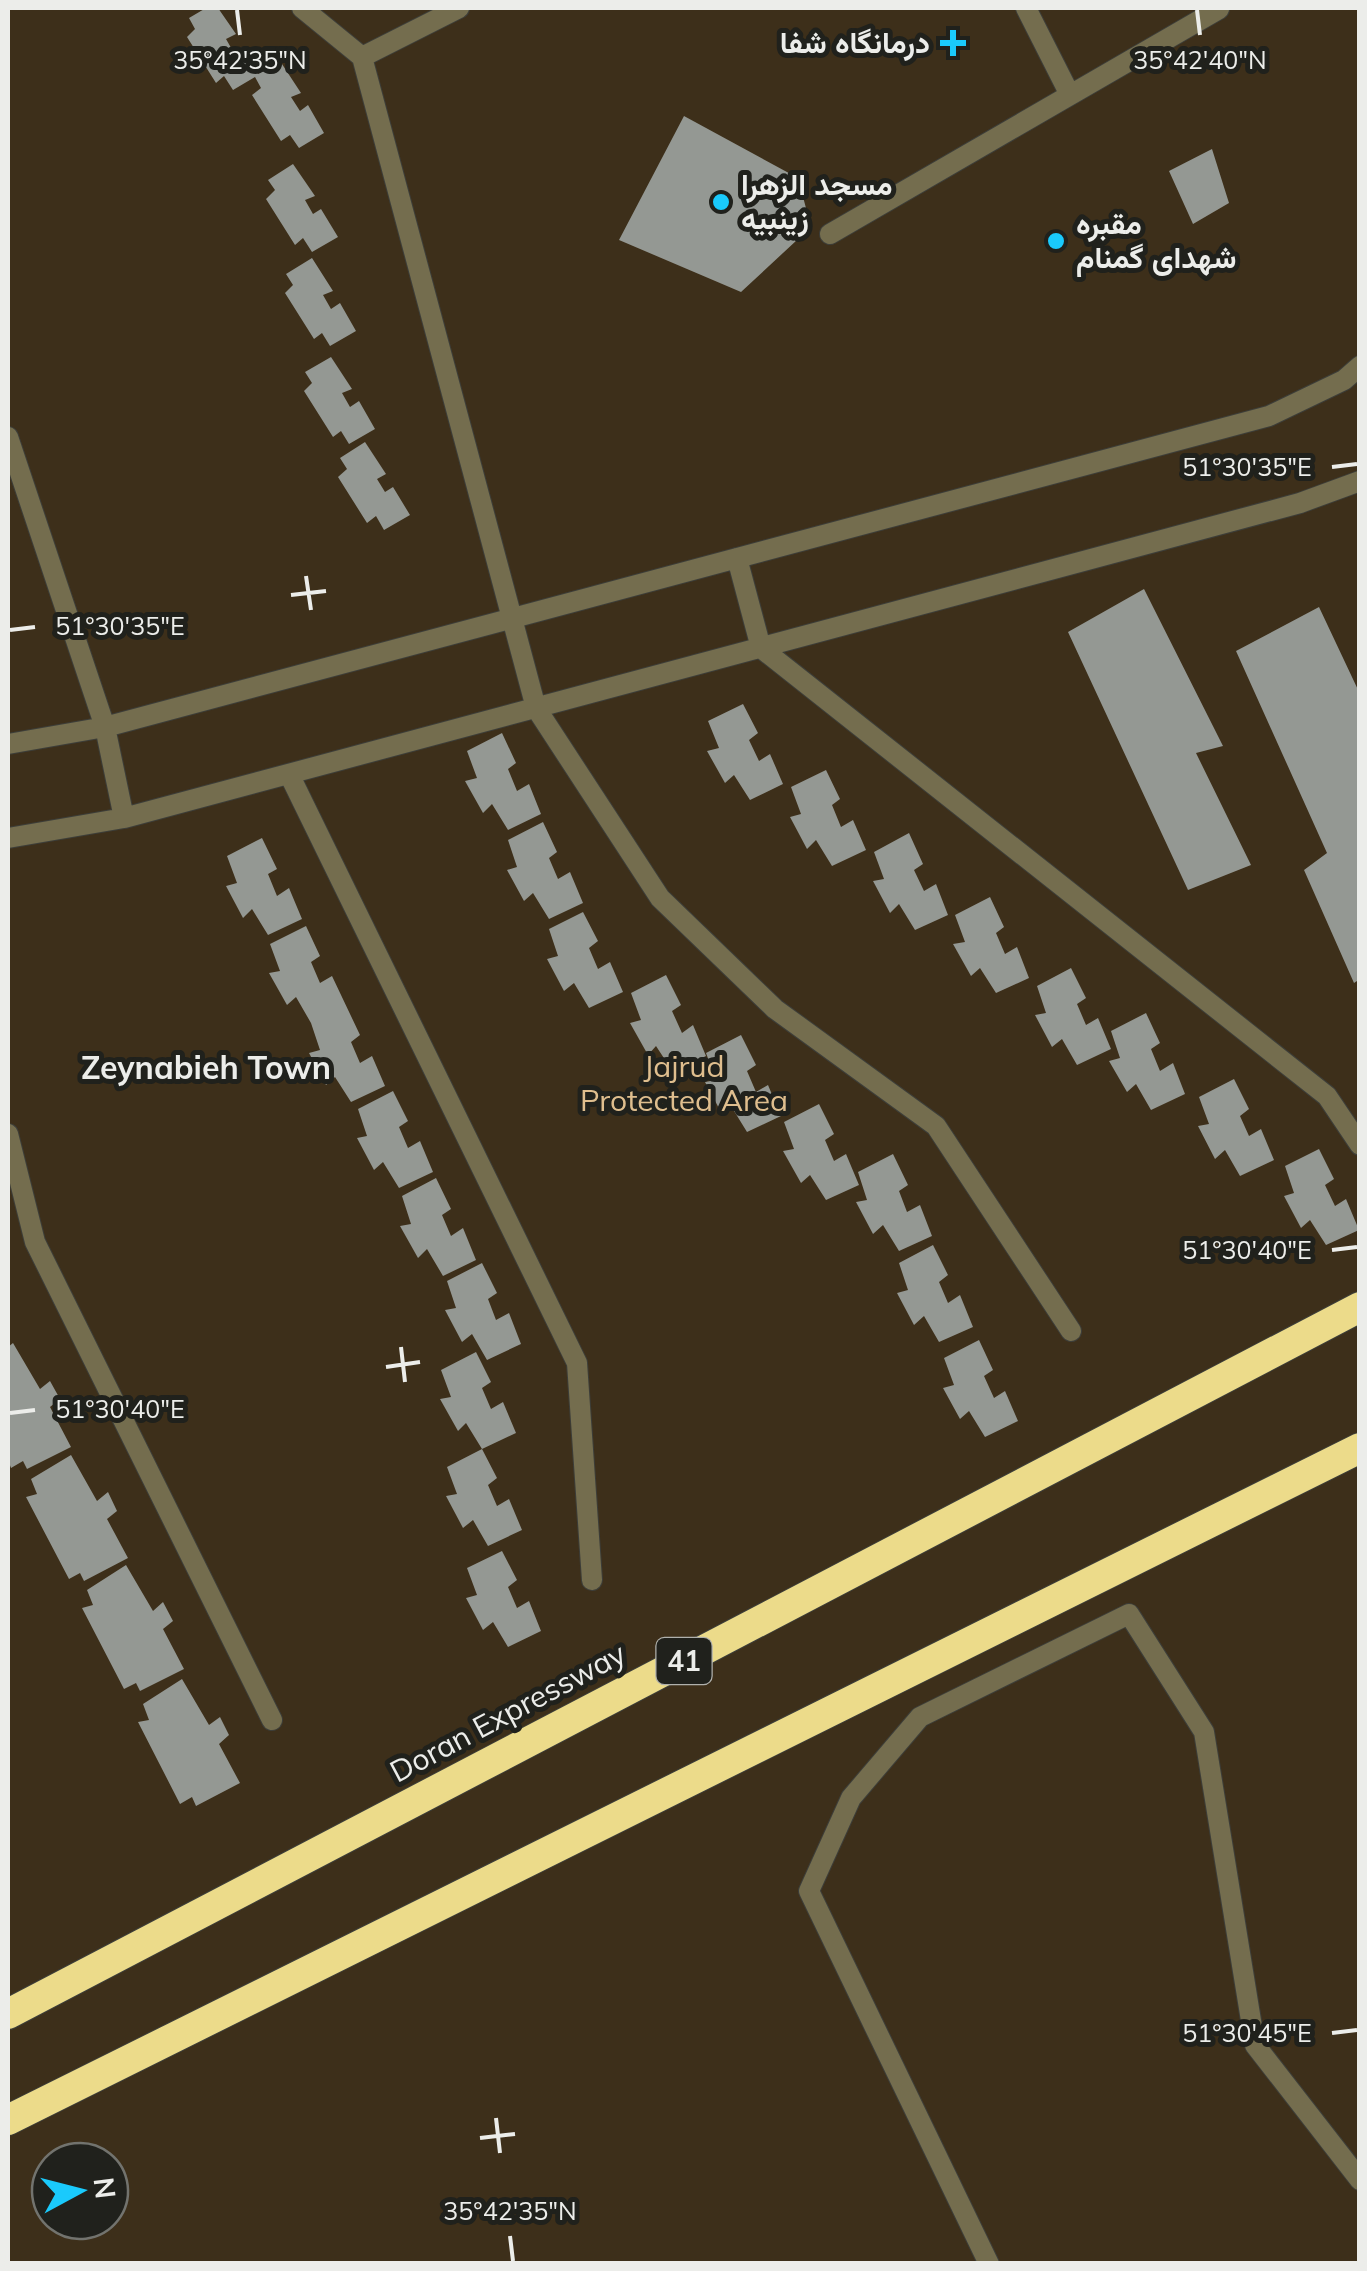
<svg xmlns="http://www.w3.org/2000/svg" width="1367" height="2271" font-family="Mulish,Vazirmatn,sans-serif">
<rect width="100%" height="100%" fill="#20211c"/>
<path fill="#3d2f1a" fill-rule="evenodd" d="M8 8H1359V2263L8 2264ZM50 2161H110V2221H50Z"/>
<path fill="#949893" d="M206 8H218L236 34 226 39 234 53 242 47 258 74 280 61 301 93 291 97 300 111 308 105 324 133 299 148 290 135 281 141 252 95 261 88 255 77 233 90 224 76 216 83 187 37 195 29 189 18Z
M684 116 798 178 811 227 741 292 619 240Z
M1212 149 1229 203 1193 224 1169 171Z
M293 164 315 196 305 200 313 214 321 209 338 237 312 252 303 238 295 245 266 199 275 190 268 180Z
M312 258 333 291 323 295 331 309 340 303 356 331 330 346 322 333 314 339 285 293 293 285 286 274Z
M331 357 352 389 342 393 350 407 359 401 375 429 349 444 341 431 333 437 304 391 312 383 305 372Z
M365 442 386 474 377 479 385 492 393 487 410 515 384 530 376 516 367 523 338 477 347 469 340 458Z
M1144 589 1223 746 1196 753 1251 865 1188 890 1068 632Z
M1319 607 1360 694V979L1354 983 1304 870 1327 853 1236 651Z
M743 704 758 733 749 740 759 761 770 754 783 784 750 800 734 775 725 783 707 751 719 748 708 721Z
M502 733 516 763 508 769 517 791 529 784 541 814 508 830 492 804 483 813 465 781 477 778 467 751Z
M826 770 840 799 832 805 841 827 853 820 866 850 832 866 816 840 807 849 790 817 801 814 791 787Z
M543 822 557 852 549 858 558 879 570 872 583 903 549 919 533 893 524 901 507 870 517 867 508 840Z
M909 833 923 864 914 870 924 891 936 884 948 915 915 930 899 904 890 913 873 881 884 879 874 852Z
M262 838 277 869 268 874 277 896 289 888 302 919 268 935 252 909 243 918 226 886 237 883 227 856Z
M990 897 1004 927 996 933 1005 954 1017 947 1029 978 996 993 980 968 971 976 953 944 965 942 955 915Z
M583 912 598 941 589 948 598 969 610 962 623 992 589 1008 574 983 564 991 547 959 558 956 549 929Z
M306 926 320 956 311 962 320 983 332 976 360 1035 351 1042 360 1063 372 1056 385 1086 351 1102 335 1077 326 1085 309 1053 320 1050 311 1023 296 997 287 1005 269 973 280 971 270 944Z
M1071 968 1086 998 1077 1004 1086 1025 1098 1018 1111 1049 1077 1065 1062 1039 1052 1047 1035 1015 1046 1013 1037 986Z
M666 975 681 1005 672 1011 682 1033 693 1025 706 1056 673 1072 656 1046 648 1055 630 1023 641 1020 631 993Z
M1146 1013 1160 1043 1151 1049 1160 1071 1173 1063 1185 1094 1151 1110 1136 1084 1127 1092 1109 1061 1120 1058 1111 1031Z
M741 1035 756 1065 747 1071 756 1092 768 1085 781 1116 747 1132 731 1106 722 1114 705 1082 716 1080 706 1053Z
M1234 1079 1249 1109 1240 1116 1249 1136 1261 1129 1274 1160 1240 1176 1225 1150 1215 1159 1198 1126 1209 1124 1199 1097Z
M393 1091 408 1121 399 1127 408 1148 420 1141 433 1172 399 1188 383 1162 374 1170 357 1138 367 1136 358 1109Z
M819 1104 834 1134 825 1140 834 1161 846 1154 859 1185 826 1200 810 1175 801 1183 783 1151 794 1149 784 1122Z
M1319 1149 1334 1179 1325 1185 1335 1206 1346 1199 1359 1230 1326 1245 1310 1220 1301 1228 1284 1196 1294 1193 1285 1166Z
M893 1154 908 1185 899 1191 907 1212 920 1205 932 1236 899 1251 883 1225 873 1234 856 1202 867 1200 858 1172Z
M436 1178 451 1209 442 1215 451 1236 463 1228 476 1260 443 1276 427 1249 418 1258 400 1226 411 1224 402 1196Z
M933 1245 948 1275 939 1282 948 1303 960 1295 973 1327 939 1342 924 1316 914 1325 897 1293 908 1290 899 1263Z
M482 1263 497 1293 488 1299 496 1320 509 1313 521 1344 487 1360 472 1334 462 1342 445 1310 456 1308 447 1281Z
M979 1340 993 1370 984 1376 994 1398 1005 1391 1018 1421 985 1437 969 1411 960 1419 943 1388 954 1385 944 1358Z
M13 1343 40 1389 50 1381 60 1399 50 1407 71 1447 27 1469 23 1461 11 1468 8 1460V1347Z
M476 1352 491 1382 482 1388 491 1409 503 1402 516 1433 482 1449 466 1423 458 1431 440 1399 451 1397 441 1370Z
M482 1449 497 1478 488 1485 497 1506 509 1499 522 1530 488 1546 473 1520 463 1528 446 1496 457 1494 447 1467Z
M71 1455 97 1501 108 1492 117 1511 107 1519 128 1558 84 1581 80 1573 69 1579 26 1497 37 1494 31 1479Z
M502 1551 517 1580 508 1587 517 1608 529 1601 541 1631 508 1647 493 1622 483 1630 466 1598 477 1595 467 1568Z
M126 1565 153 1611 163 1602 173 1621 163 1629 184 1669 140 1691 136 1683 124 1689 82 1608 93 1605 87 1590Z
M182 1679 209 1725 220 1717 229 1735 219 1744 240 1783 196 1806 192 1797 180 1804 138 1722 149 1720 143 1704Z"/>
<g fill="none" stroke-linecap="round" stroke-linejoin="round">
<g stroke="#3d3e39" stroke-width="22">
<path id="lane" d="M989 2264 809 1891 851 1798 920 1717 1129 1614 1204 1732 1255 2045 1360 2180"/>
</g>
<g stroke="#3d3e39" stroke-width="22">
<path id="street" d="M302 8 362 57 536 708 660 898 775 1009 936 1126 1071 1331
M1026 8 1070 95
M362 57 459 8
M830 234 1219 9
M8 437 105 727 124 818
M737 558 761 648 1327 1096 1360 1145
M8 744 105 727 1269 416 1344 380 1360 366
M289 774 577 1363 592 1580
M8 838 124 818 1300 503 1360 481
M8 1134 35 1242 272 1720"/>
</g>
<g stroke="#3d3e39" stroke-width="32">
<path id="highway" d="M8 2014 1360 1307
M8 2120 1360 1448"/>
</g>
<use href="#lane" stroke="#746d4e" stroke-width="20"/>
<use href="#street" stroke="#746d4e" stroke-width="20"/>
<use href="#highway" stroke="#ecdb8a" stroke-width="30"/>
</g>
<path fill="none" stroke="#ecedea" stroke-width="4" d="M237 10 240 35M1197 10 1200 35M1332 467 1357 464M306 576 311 610M291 595 326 591M10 630 35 627M1332 1250 1357 1247M401 1347 405 1382M386 1367 420 1362M10 1413 35 1410M1332 2033 1357 2030M496 2118 500 2153M480 2138 515 2134M510 2236 513 2261"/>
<g fill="#1acafc" stroke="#20211c" stroke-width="4">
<path d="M948 28h10v10h10v10h-10v10h-10v-10h-10v-10h10z"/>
<circle cx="721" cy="202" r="10"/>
<circle cx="1056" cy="241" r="10"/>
</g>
<g text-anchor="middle" stroke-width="10" stroke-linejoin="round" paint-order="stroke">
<rect fill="#20211c" stroke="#afb0ac" stroke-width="2.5" x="656.5" y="1638" width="55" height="46" rx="8"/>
<g font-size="28" font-weight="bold" fill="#ecedea">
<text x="684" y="1671">41</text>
</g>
<g font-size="30" font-weight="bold" fill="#ecedea" stroke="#20211c" text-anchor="start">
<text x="930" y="53" text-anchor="end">درمانگاه شفا</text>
<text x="741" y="195">مسجد الزهرا<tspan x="741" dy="34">زینبیه</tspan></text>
<text x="1076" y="234">مقبره<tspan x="1076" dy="34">شهدای گمنام</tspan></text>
</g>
<g font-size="30" fill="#dfbe8e" stroke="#20211c">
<text x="684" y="1077">Jajrud<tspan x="684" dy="34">Protected Area</tspan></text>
</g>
<g font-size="30" fill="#ecedea" stroke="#20211c">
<text transform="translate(508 1713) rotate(-28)" y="10">Doran Expressway</text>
</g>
<g font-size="32" font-weight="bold" fill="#ecedea" stroke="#20211c">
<text x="206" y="1079">Zeynabieh Town</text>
</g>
</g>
<g font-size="25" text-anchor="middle" fill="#ecedea" stroke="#20211c" stroke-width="10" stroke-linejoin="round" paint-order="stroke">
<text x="240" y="69">35°42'35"N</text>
<text x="1200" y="69">35°42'40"N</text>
<text x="1247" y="476">51°30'35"E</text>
<text x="120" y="635">51°30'35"E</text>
<text x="1247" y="1259">51°30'40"E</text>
<text x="120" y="1418">51°30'40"E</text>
<text x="1247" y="2042">51°30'45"E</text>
<text x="510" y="2220">35°42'35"N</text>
</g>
<rect width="1367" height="2271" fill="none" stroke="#ecedea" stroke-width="20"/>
<g transform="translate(80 2191) rotate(83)"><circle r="48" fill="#20211c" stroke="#72736e" stroke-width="2.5"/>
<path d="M0-8L18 38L0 25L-18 38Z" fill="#1acafc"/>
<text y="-15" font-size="28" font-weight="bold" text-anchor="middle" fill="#ecedea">N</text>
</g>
</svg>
